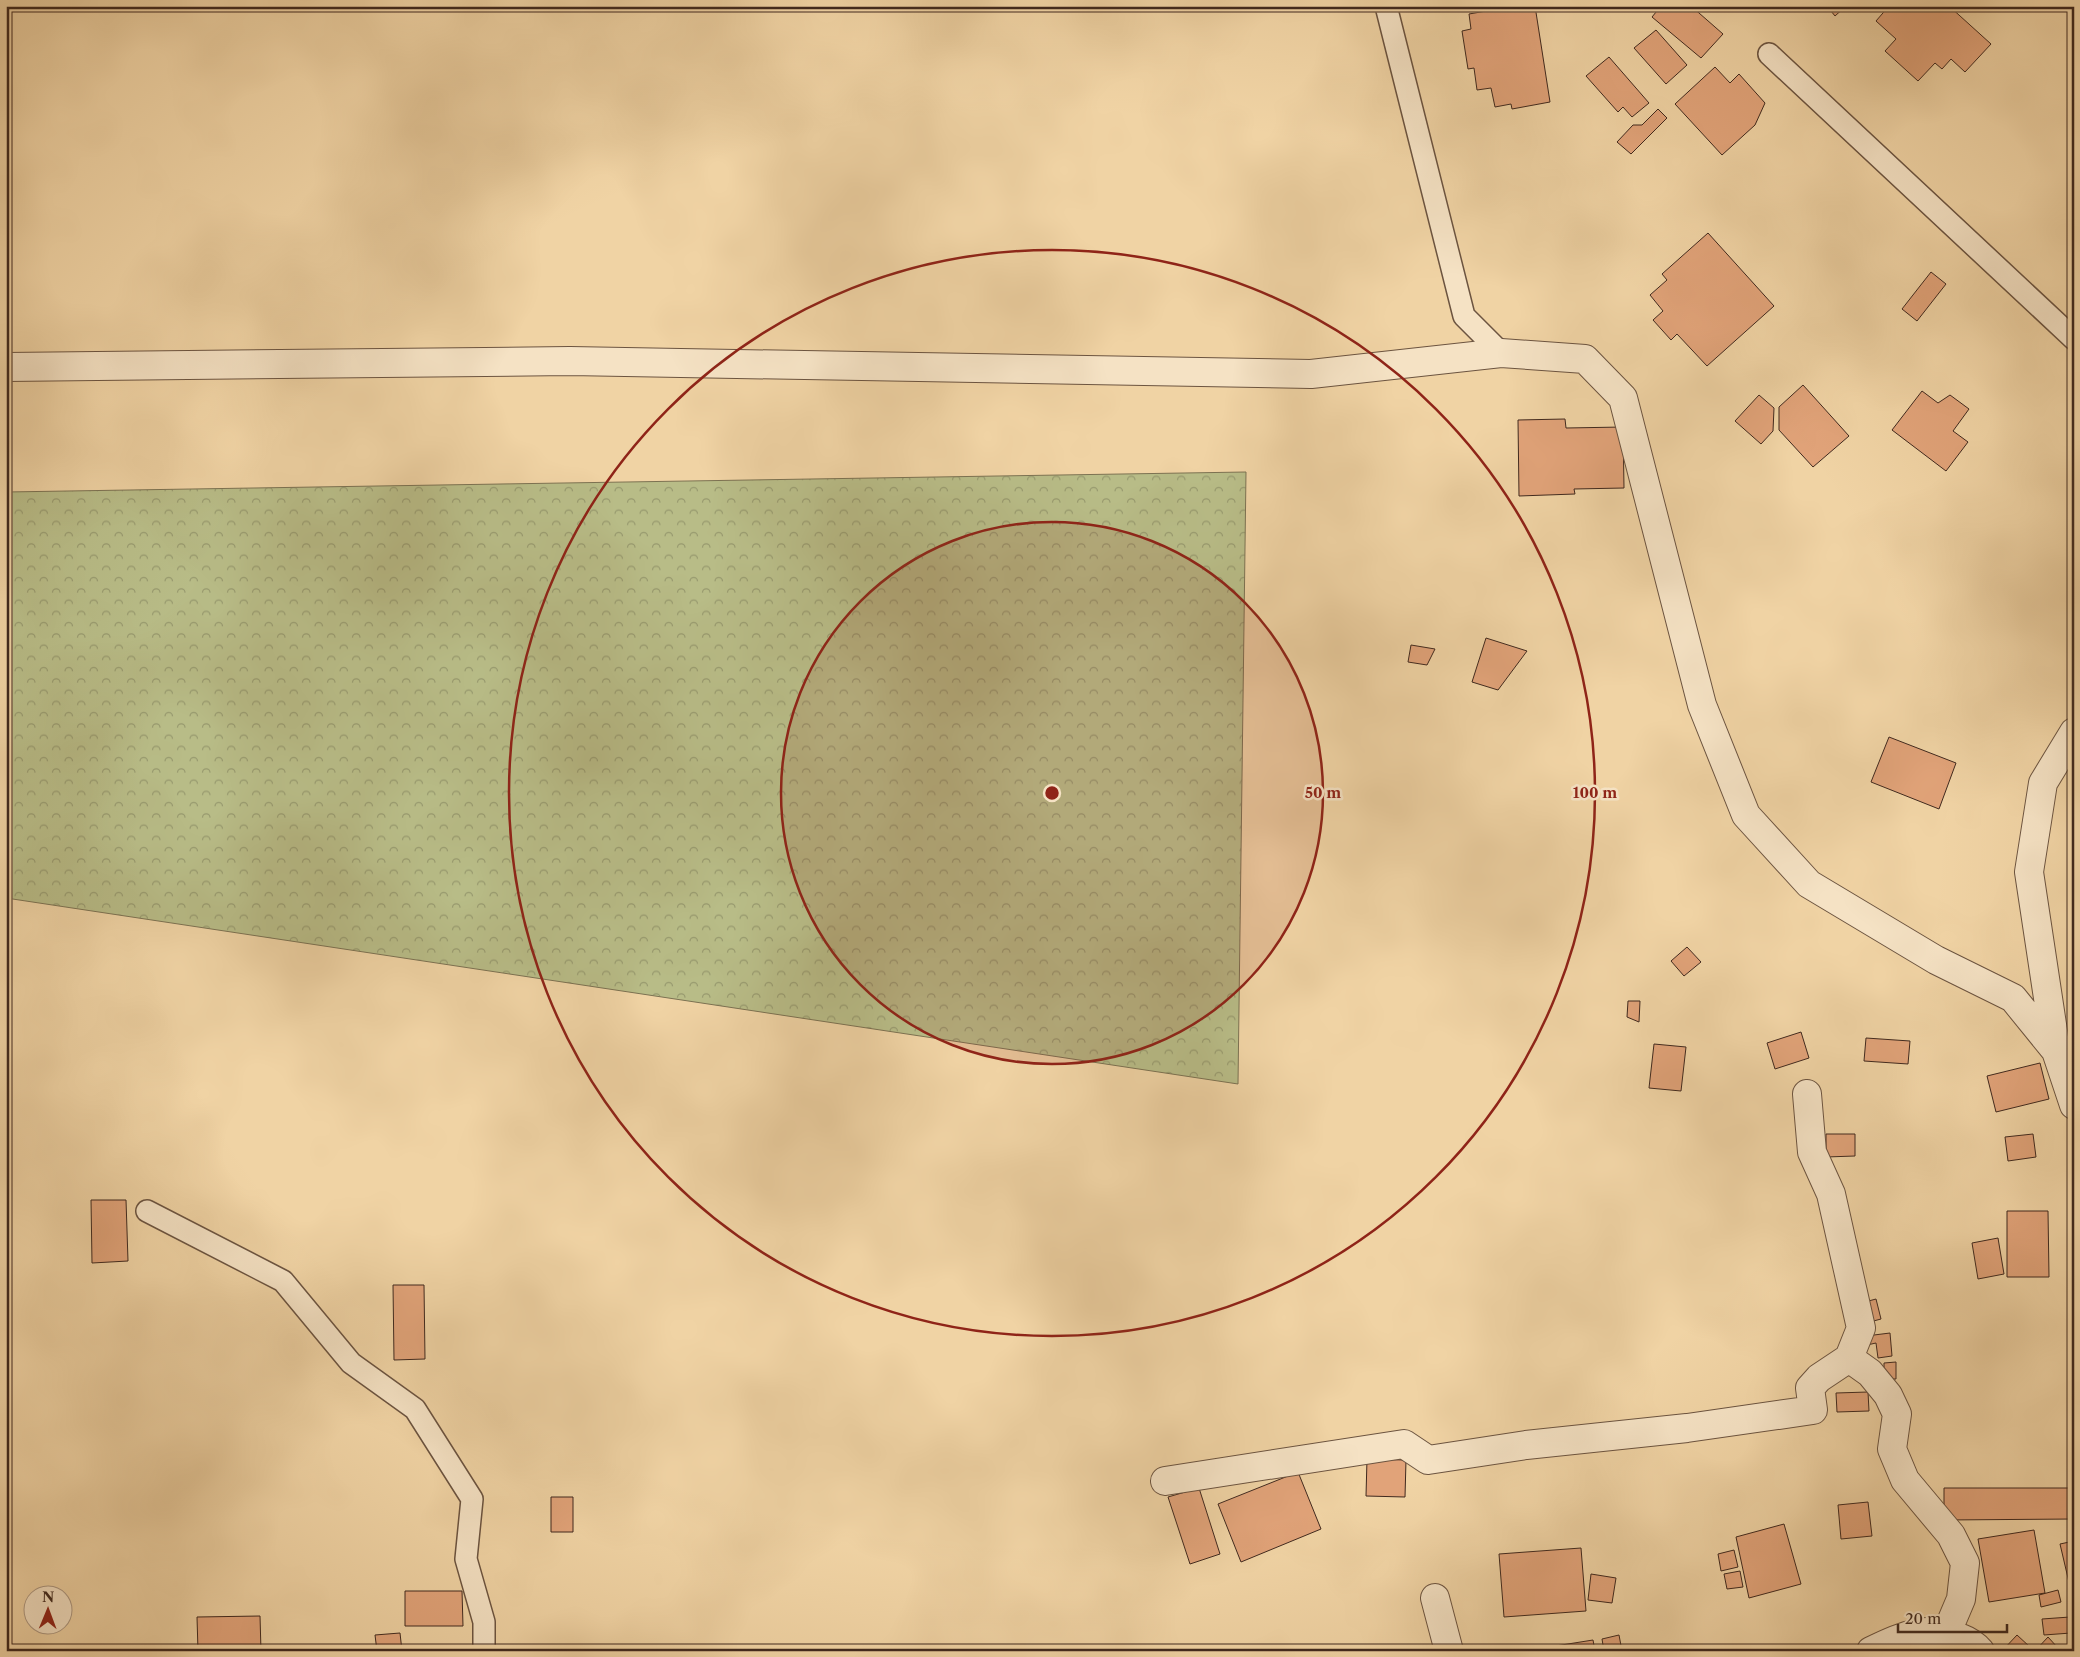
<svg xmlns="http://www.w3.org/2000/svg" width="2080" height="1657" font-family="'Libre Caslon Text',serif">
<defs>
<pattern id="forest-crowns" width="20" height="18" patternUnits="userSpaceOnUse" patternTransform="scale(1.25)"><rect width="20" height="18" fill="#b8bc87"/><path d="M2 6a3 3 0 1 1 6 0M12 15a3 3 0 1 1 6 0" fill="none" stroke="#97996e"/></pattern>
</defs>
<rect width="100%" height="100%" fill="#f0d3a4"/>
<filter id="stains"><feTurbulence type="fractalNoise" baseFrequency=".004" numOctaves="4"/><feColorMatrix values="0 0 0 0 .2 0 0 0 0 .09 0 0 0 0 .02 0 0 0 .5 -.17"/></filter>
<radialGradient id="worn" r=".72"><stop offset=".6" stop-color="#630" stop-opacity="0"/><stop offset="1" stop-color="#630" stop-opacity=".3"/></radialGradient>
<path fill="url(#forest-crowns)" stroke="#7c7252" d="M1246 472 1238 1084 6 898V492Z"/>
<path fill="#e1a379" stroke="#40291e" d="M1515 6H1535L1550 102 1512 109 1511 104 1495 107 1491 88 1477 90 1474 68 1468 69 1462 31 1471 29 1469 14Z
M1661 6H1691L1723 34 1701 58 1652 17Z
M1827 6H1846L1835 16Z
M1889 6H1949L1991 44 1965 72 1951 59 1942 69 1935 63 1918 81 1885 51 1896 39 1876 21Z
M1656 30 1687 65 1666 84 1634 48Z
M1609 57 1649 103 1632 117 1623 107 1618 112 1586 76Z
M1715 67 1730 83 1739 74 1765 103 1755 125 1722 155 1675 104Z
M1658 109 1667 118 1631 154 1617 142 1633 125H1642Z
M1708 233 1774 306 1707 366 1677 334 1671 340 1653 320 1663 311 1650 295 1667 280 1662 274Z
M1931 272 1946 284 1917 321 1902 309Z
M1803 385 1849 436 1813 467 1779 430V407Z
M1922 391 1938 403 1950 395 1969 409 1953 431 1968 442 1946 471 1892 430Z
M1759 395 1774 408 1773 431 1761 444 1735 421Z
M1565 419 1566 428 1623 427 1624 488 1574 489 1575 494 1519 496 1518 420Z
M1486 638 1527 651 1498 690 1472 682Z
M1411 645 1435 649 1427 665 1408 662Z
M1889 737 1956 763 1939 809 1871 782Z
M1687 947 1701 962 1684 976 1671 961Z
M1628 1001H1640L1639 1022 1627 1017Z
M1801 1032 1809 1058 1775 1069 1767 1043Z
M1866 1038 1910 1041 1908 1064 1864 1061Z
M1654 1044 1686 1047 1681 1091 1649 1088Z
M2040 1063 2049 1099 1996 1112 1987 1076Z
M1826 1134H1855V1156L1826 1157Z
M2033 1134 2036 1157 2008 1161 2005 1137Z
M91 1200H126L128 1261 92 1263Z
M2007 1211H2048L2049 1277H2007Z
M1998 1238 2004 1274 1978 1279 1972 1243Z
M393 1285H424L425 1359 394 1360Z
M1876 1299 1881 1319 1866 1323 1861 1303Z
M1890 1333 1892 1356 1878 1358 1876 1343 1867 1345 1866 1336Z
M1896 1362V1379H1884V1363Z
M1868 1392 1869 1411 1837 1412 1836 1393Z
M1367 1459 1406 1460 1405 1497 1366 1496Z
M1298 1472 1321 1529 1241 1562 1218 1504Z
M1199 1488 1220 1554 1190 1564 1168 1497Z
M1944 1488H2074V1519L1944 1520Z
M551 1497H573V1532H551Z
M1868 1502 1872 1536 1841 1539 1838 1505Z
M1784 1524 1801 1584 1749 1598 1736 1537Z
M2034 1530 2045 1593 1989 1602 1978 1539Z
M2074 1541V1590L2071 1591 2060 1544Z
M1581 1548 1586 1611 1504 1617 1499 1554Z
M1734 1550 1738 1567 1721 1571 1718 1554Z
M1740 1571 1743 1587 1727 1589 1724 1574Z
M1591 1574 1616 1578 1612 1603 1588 1600Z
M2058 1590 2061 1602 2041 1607 2039 1595Z
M405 1591H462L463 1626H405Z
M260 1616 261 1651H198L197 1617Z
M2070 1617 2071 1633 2044 1635 2042 1619Z
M400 1633 402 1651H377L375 1635Z
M1619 1635 1622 1651H1604L1602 1639Z
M2017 1635 2030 1647 2027 1651H2002Z
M2048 1637 2058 1648 2055 1651H2035Z
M1593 1640 1595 1651H1524Z"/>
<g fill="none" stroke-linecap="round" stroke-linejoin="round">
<g stroke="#6c5440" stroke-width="24">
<path id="lane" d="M1386 6 1464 316 1501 353
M1769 54 2074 339
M147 1211 283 1281 351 1363 415 1409 472 1499 466 1559 484 1622V1651"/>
</g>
<g stroke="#6c5440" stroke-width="30">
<path id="street" d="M6 367 570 361 1311 374 1501 353 1585 359 1623 398 1702 705 1746 815 1809 884 1936 960 2013 998 2056 1051
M2074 732 2043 783 2029 872 2056 1051 2074 1105
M1807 1094 1812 1152 1831 1194 1861 1328 1849 1358
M1165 1481 1404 1444 1428 1460 1526 1445 1687 1428 1813 1410 1810 1388 1819 1378 1849 1358 1870 1373 1888 1395 1897 1414 1892 1449 1905 1480 1951 1535 1965 1563 1961 1599 1947 1632
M1435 1598 1449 1651
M1871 1651C1901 1636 1929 1624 1961 1638 1969 1641 1974 1644 1980 1651"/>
</g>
<use href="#lane" stroke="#f5e2c4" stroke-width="21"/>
<use href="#street" stroke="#f5e2c4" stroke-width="28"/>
</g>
<circle cx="1052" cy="793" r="271" fill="#8f2418" fill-opacity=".12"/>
<g fill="none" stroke="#8f2418" stroke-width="2.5">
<circle cx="1052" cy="793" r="271"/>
<circle cx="1052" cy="793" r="543"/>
</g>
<circle cx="1052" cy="793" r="8" fill="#8f2418" stroke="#f5e2c4" stroke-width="2.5"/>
<g font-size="15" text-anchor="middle" font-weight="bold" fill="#8f2418" stroke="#f5e2c4" stroke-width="5" stroke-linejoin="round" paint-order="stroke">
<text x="1323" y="798">50 m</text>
<text x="1595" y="798">100 m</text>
</g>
<rect width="2080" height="1657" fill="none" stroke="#f0d3a4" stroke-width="25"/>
<rect x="8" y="8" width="2065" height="1642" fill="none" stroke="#40291e" stroke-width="2.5"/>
<rect x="12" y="12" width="2055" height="1632" fill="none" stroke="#40291e"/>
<g transform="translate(48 1610) rotate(1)"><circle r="24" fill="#f5e2c4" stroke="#ad9882"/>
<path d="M0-4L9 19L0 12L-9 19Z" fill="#8f2418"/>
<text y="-8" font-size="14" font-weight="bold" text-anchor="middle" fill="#40291e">N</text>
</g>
<path d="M1898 1624v8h109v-8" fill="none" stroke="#40291e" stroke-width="2.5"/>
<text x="1905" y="1624" font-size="15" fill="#40291e" stroke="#f5e2c4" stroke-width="4" paint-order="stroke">20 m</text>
<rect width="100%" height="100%" filter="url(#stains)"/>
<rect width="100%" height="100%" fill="url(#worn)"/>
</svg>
